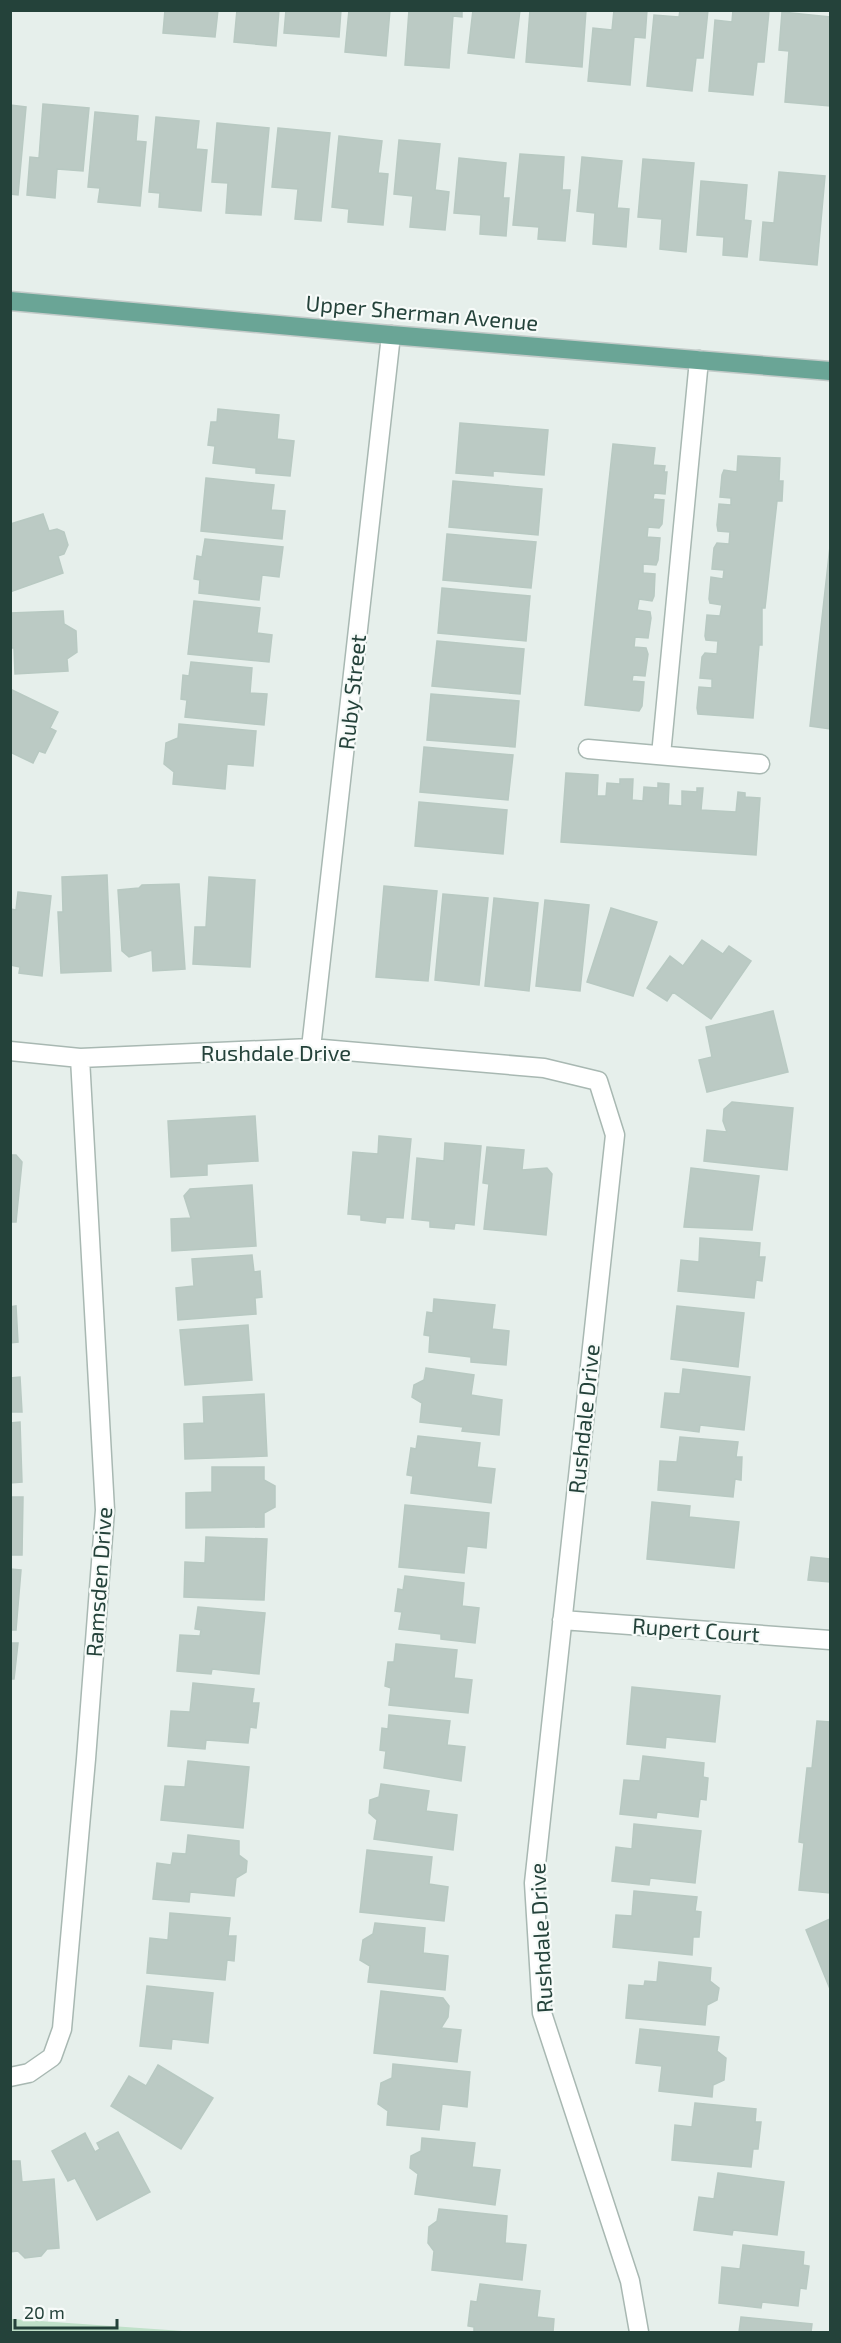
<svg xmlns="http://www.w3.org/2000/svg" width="841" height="2343" font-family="'Exo 2',sans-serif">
<rect width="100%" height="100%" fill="#e6efeb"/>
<path fill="#bfe0c8" d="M11 2319 197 2332H11Z"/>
<path fill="#bbcac4" stroke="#b8c9c2" stroke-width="1.5" d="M165 10H218L215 37 163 33Z
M237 10H279L276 46 234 42Z
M286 10H341L339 37 284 33Z
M349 10H390L386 56 345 52Z
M409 10H462V17L453 16 449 68 405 65Z
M473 10H520L514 58 468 53Z
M530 10H586L582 67 526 62Z
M614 10H647L645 38 634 37 630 85 588 81 593 28 612 30Z
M680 10H708L703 58H696L692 91 647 86 654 15 679 17Z
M733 10 769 11 764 62H757L753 95 709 91 715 20 732 22Z
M782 12 830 17V106L785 102 789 51 779 50Z
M43 104 89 108 83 171 57 169 55 198 27 195 30 157 39 158Z
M10 105 26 107 18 195 10 194Z
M95 112 138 116 136 141 146 142 140 206 98 202 100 188 88 187Z
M156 117 199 121 196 149 207 150 201 211 159 207 160 193 149 192Z
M217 123 269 128 261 215 226 213 228 183 212 182Z
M278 128 330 133 321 221 295 219 298 189 272 187Z
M339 136 382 141 378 173 388 174 383 225 348 222 349 209 332 207Z
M399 140 440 144 435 190 449 192 445 230 410 227 413 196 394 194Z
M520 154 564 157 562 190H570L565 241 538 239 539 227 513 225Z
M582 157 622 161 617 208 629 209 626 247 593 244 595 213 577 211Z
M459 158 506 163 503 198H509L506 236 480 234 481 215 454 213Z
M643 159 694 163 686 252 660 249 662 219 638 217Z
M779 172 825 176 817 265 760 260 763 222 774 223Z
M701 181 747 185 744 220 751 221 747 257 723 255 724 237 697 235Z
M218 409 279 415 277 439 294 441 290 476 256 473V468L213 463 215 446 208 445 211 422H217Z
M460 423 548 430 544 475 493 471V476L456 473Z
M613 444 655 448 653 465 665 466 664 472H667L665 494 654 493 653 499 664 500 662 524 659 528 648 527 647 537 660 538 658 560 656 565 643 564V573L655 574 654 596 652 601 639 599 637 610 650 612 651 618 648 638 635 637 634 647 646 648 648 654 645 676 633 675 632 681 644 682 642 706 639 711 585 705Z
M738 456 780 458 779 481H783L782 501H777L765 608H762V645H759L753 718 698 714 697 708 699 687 712 688V679L700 678 702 657 705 653 717 654 718 641 706 640 705 636 707 615 720 616 722 605 710 603 709 599 711 577 723 579 724 570 712 569 714 548 717 543 729 544 730 532 718 531 717 525 719 504 731 505V498L720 497 722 475 724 470 737 472Z
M206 478 274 485 271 510 285 511 282 539 201 531Z
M453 481 542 489 538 535 449 527Z
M43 514 49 531 57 529 64 532 68 545 64 554 58 556 63 573 10 592V524Z
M447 534 536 542 531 588 443 580Z
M205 539 283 547 279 577 262 575 259 600 199 593 200 580 194 579 197 556 202 557Z
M830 546V729L810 726Z
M442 588 530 596 526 641 438 633Z
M194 601 260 608 257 633 272 635 269 662 188 654Z
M63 611 64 624 76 631 77 652 67 659 68 671 15 674 14 648H10V613Z
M437 641 524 649 520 694 432 686Z
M191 662 252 668 250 693 267 694 264 725 185 717 187 700 181 699 183 675 189 676Z
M10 689 58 712 50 728 56 731 45 753 39 751 33 763 10 752Z
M431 694 519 701 515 747 427 740Z
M179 724 256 731 253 766 227 764 225 789 173 784 174 772 164 764 166 743 178 738Z
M424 747 513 755 508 800 420 792Z
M566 773 598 775 597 796H606L607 783 620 784V779H633L632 800 643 801 644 787 658 788V783L669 784 668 805 682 806V791L697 792V788H703L701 810 736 812 738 792 745 793V797L760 798 756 855 561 842Z
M419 802 507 810 503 854 415 846Z
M107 875 111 971 61 973 58 912H63L62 877Z
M209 877 255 880 250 967 193 964 195 927H206Z
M179 884 185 969 153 971 152 950 129 957 122 951 118 890 139 888 142 885Z
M384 886 437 891 428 981 376 977Z
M18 892 51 896 42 976 19 973 20 967 10 965V909L16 910Z
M443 894 488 898 479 985 435 980Z
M494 898 538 903 529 991 485 986Z
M545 900 589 905 580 991 536 986Z
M611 908 657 922 633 996 587 982Z
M702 940 723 954 729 946 751 961 711 1019 673 992 667 1001 647 988 670 956 683 966Z
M773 1011 788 1072 707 1092 699 1060 712 1057 706 1027Z
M732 1102 793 1108 787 1170 704 1161 707 1130 727 1132 723 1121 724 1109Z
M255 1116 258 1161 207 1164V1175L171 1177 168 1121Z
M379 1136 411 1139 403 1218 386 1217 385 1223 361 1220V1215L348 1214 353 1152 378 1154Z
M445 1143 481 1146 474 1225 455 1223 454 1229 430 1227V1221L412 1219 417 1158 444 1161Z
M487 1147 524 1150 522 1170 547 1168 552 1174 546 1235 484 1229 489 1184 483 1183Z
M10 1155H16L22 1162 16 1222H10Z
M691 1168 759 1176 752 1230 684 1227Z
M252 1185 256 1246 172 1251 171 1219 191 1218 184 1196 190 1189Z
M700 1238 760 1243 759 1257H765L762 1281 756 1280 754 1298 678 1291 681 1260 699 1262Z
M252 1255 254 1272 260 1271 262 1297 255 1298 256 1314 178 1320 176 1288 194 1286 192 1259Z
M434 1299 495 1305 492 1329 509 1331 506 1365 471 1362V1357L429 1352 430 1336 424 1335 427 1312 433 1313Z
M16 1306 18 1342 10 1343V1307Z
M677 1306 744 1313 738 1367 671 1359Z
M248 1325 252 1380 185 1385 180 1330Z
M426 1368 474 1375 471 1395 502 1400 499 1435 462 1431 463 1427 420 1422 422 1403 412 1397 414 1385 424 1380Z
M683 1369 750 1377 744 1430 700 1425 699 1432 661 1427 665 1393 680 1394Z
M20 1377 22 1412H10V1378Z
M264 1394 267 1456 185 1459 184 1424 204 1423 203 1397Z
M20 1422 22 1482 10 1483V1423Z
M418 1436 480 1443 477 1467 495 1469 491 1503 411 1493 413 1476 407 1475 411 1448 416 1449Z
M680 1437 738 1442 736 1457H742L741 1480 735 1479 733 1497 658 1490 660 1461 677 1462Z
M212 1467H264V1480L275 1486V1507L264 1513V1527L186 1528V1493L212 1492Z
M10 1497H23L22 1555H10Z
M652 1502 690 1506 689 1517 739 1522 734 1568 647 1559Z
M405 1505 489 1513 486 1548 467 1546 464 1573 399 1567Z
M206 1537 267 1539 264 1600 184 1597 185 1562 205 1563Z
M811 1557 830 1559V1582L808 1580Z
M10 1569 21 1570 16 1630H10Z
M405 1576 464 1583 462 1606 479 1608 475 1643 441 1639V1634L399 1629 402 1612 395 1611 398 1589 403 1590Z
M198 1607 265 1613 259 1674 212 1669 211 1674 177 1671 180 1635 200 1636 201 1630 195 1629Z
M10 1643H18L14 1679H10Z
M396 1644 457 1650 454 1678 472 1680 468 1713 389 1705 391 1688 385 1686 388 1662H394Z
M193 1683 254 1689 252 1703H259L256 1728 250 1727 248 1743 206 1740 205 1749 168 1746 171 1711 190 1712Z
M632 1687 720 1696 715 1742 666 1737 665 1748 627 1744Z
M389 1715 450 1721 447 1745 465 1747 461 1781 384 1768 386 1751 380 1750 382 1728 388 1729Z
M817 1721 830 1722V1893L799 1890 804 1843 799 1842 807 1768H812Z
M643 1756 704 1763 703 1777 708 1778 706 1800 700 1799 698 1817 657 1812 656 1818 620 1814 624 1780 640 1781Z
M188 1761 249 1767 243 1828 161 1820 165 1786 185 1787Z
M381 1784 429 1791 426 1811 457 1815 453 1850 374 1839 377 1820 369 1813 370 1800 379 1797Z
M634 1824 701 1831 695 1883 650 1878 649 1885 612 1881 616 1847 632 1849Z
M188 1835 239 1841V1855L247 1861 246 1872 236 1878 234 1896 190 1892 189 1902 153 1899 157 1863 171 1865 173 1853 186 1854Z
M367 1850 432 1857 429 1884 448 1887 444 1921 360 1912Z
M634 1891 697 1897 695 1911 701 1912 699 1937H693L692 1955 613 1947 616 1915 632 1916Z
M170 1913 230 1918 228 1936H236L234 1961 227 1960 225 1980 147 1973 150 1938 168 1940Z
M830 1919V1989L806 1930Z
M375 1923 425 1928 423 1953 448 1956 445 1990 368 1982 370 1966 360 1960 363 1940 373 1934Z
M659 1962 711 1968 710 1981 719 1988 717 2000 707 2005 705 2025 626 2018 629 1985 644 1986 645 1981 657 1982Z
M147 1986 213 1993 208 2043 172 2039 171 2049 140 2046Z
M381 1991 443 1998 449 2006 448 2017 441 2028 461 2030 457 2062 374 2053Z
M640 2029 719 2037 717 2051 726 2058 724 2080 713 2085 712 2097 659 2091 662 2066 636 2063Z
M393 2064 470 2072 467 2107 442 2104 439 2130 387 2125 388 2111 378 2104 381 2083 392 2078Z
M158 2065 213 2098 181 2149 111 2106 129 2076 146 2086Z
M695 2103 756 2109 755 2122H761L758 2149H753L751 2167 672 2160 675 2125 692 2127Z
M118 2132 150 2192 97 2220 75 2178 68 2181 52 2151 85 2133 95 2152 100 2149 97 2143Z
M422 2138 475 2143 472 2167 500 2170 495 2205 415 2194 418 2174 410 2168 411 2156 421 2151Z
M10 2161H20L22 2182 54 2179 59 2248 47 2249 41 2256 25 2258 18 2251 10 2252Z
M718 2173 784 2182 777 2235 733 2230 732 2235 694 2230 699 2197 714 2199Z
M439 2209 507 2216 505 2243 526 2245 522 2280 432 2270 434 2251 428 2243 429 2227 437 2221Z
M743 2245 804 2252 803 2265 809 2266 806 2289 800 2288 798 2306 762 2302 761 2308 719 2303 722 2267 740 2269Z
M480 2284 540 2291 537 2317 554 2319 553 2332H474V2327L468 2326 471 2301 477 2302Z
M741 2317 812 2324 811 2332H739Z"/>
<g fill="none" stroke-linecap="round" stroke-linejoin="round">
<g stroke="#a8b8b2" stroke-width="21">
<path id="minor" d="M588 749 760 764
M661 755 699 360
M311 1048 391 335
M10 1051 80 1058 311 1048 544 1068 598 1081 615 1135 534 1883 542 2013 630 2281 639 2332
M562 1620 830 1640
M10 2077 29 2073 52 2057 62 2029 86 1759 105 1510 80 1058"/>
</g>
<g stroke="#c2cac8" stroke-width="21">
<path id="major" d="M10 301 391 335 830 371"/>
</g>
<use href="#minor" stroke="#fff" stroke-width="18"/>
<use href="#major" stroke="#6aa596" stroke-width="18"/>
</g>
<g text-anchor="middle" stroke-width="4.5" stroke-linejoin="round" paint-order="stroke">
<g font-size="22" fill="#24423a" stroke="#f7fbf9">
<text transform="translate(422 313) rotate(5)" y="8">Upper Sherman Avenue</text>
<text transform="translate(352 692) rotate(-84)" y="8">Ruby Street</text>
<text x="276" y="1061">Rushdale Drive</text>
<text transform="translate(584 1419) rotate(-84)" y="8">Rushdale Drive</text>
<text transform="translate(99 1582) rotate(-86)" y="8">Ramsden Drive</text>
<text transform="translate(696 1630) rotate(4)" y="8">Rupert Court</text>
<text transform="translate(541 1938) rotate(-93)" y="8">Rushdale Drive</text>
</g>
</g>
<rect width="841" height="2343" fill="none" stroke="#24423a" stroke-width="24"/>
<path d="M15 2319v9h102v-9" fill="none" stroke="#24423a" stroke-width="3"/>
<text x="24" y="2319" font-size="18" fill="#24423a" stroke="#f7fbf9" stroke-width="4.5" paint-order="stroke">20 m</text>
</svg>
